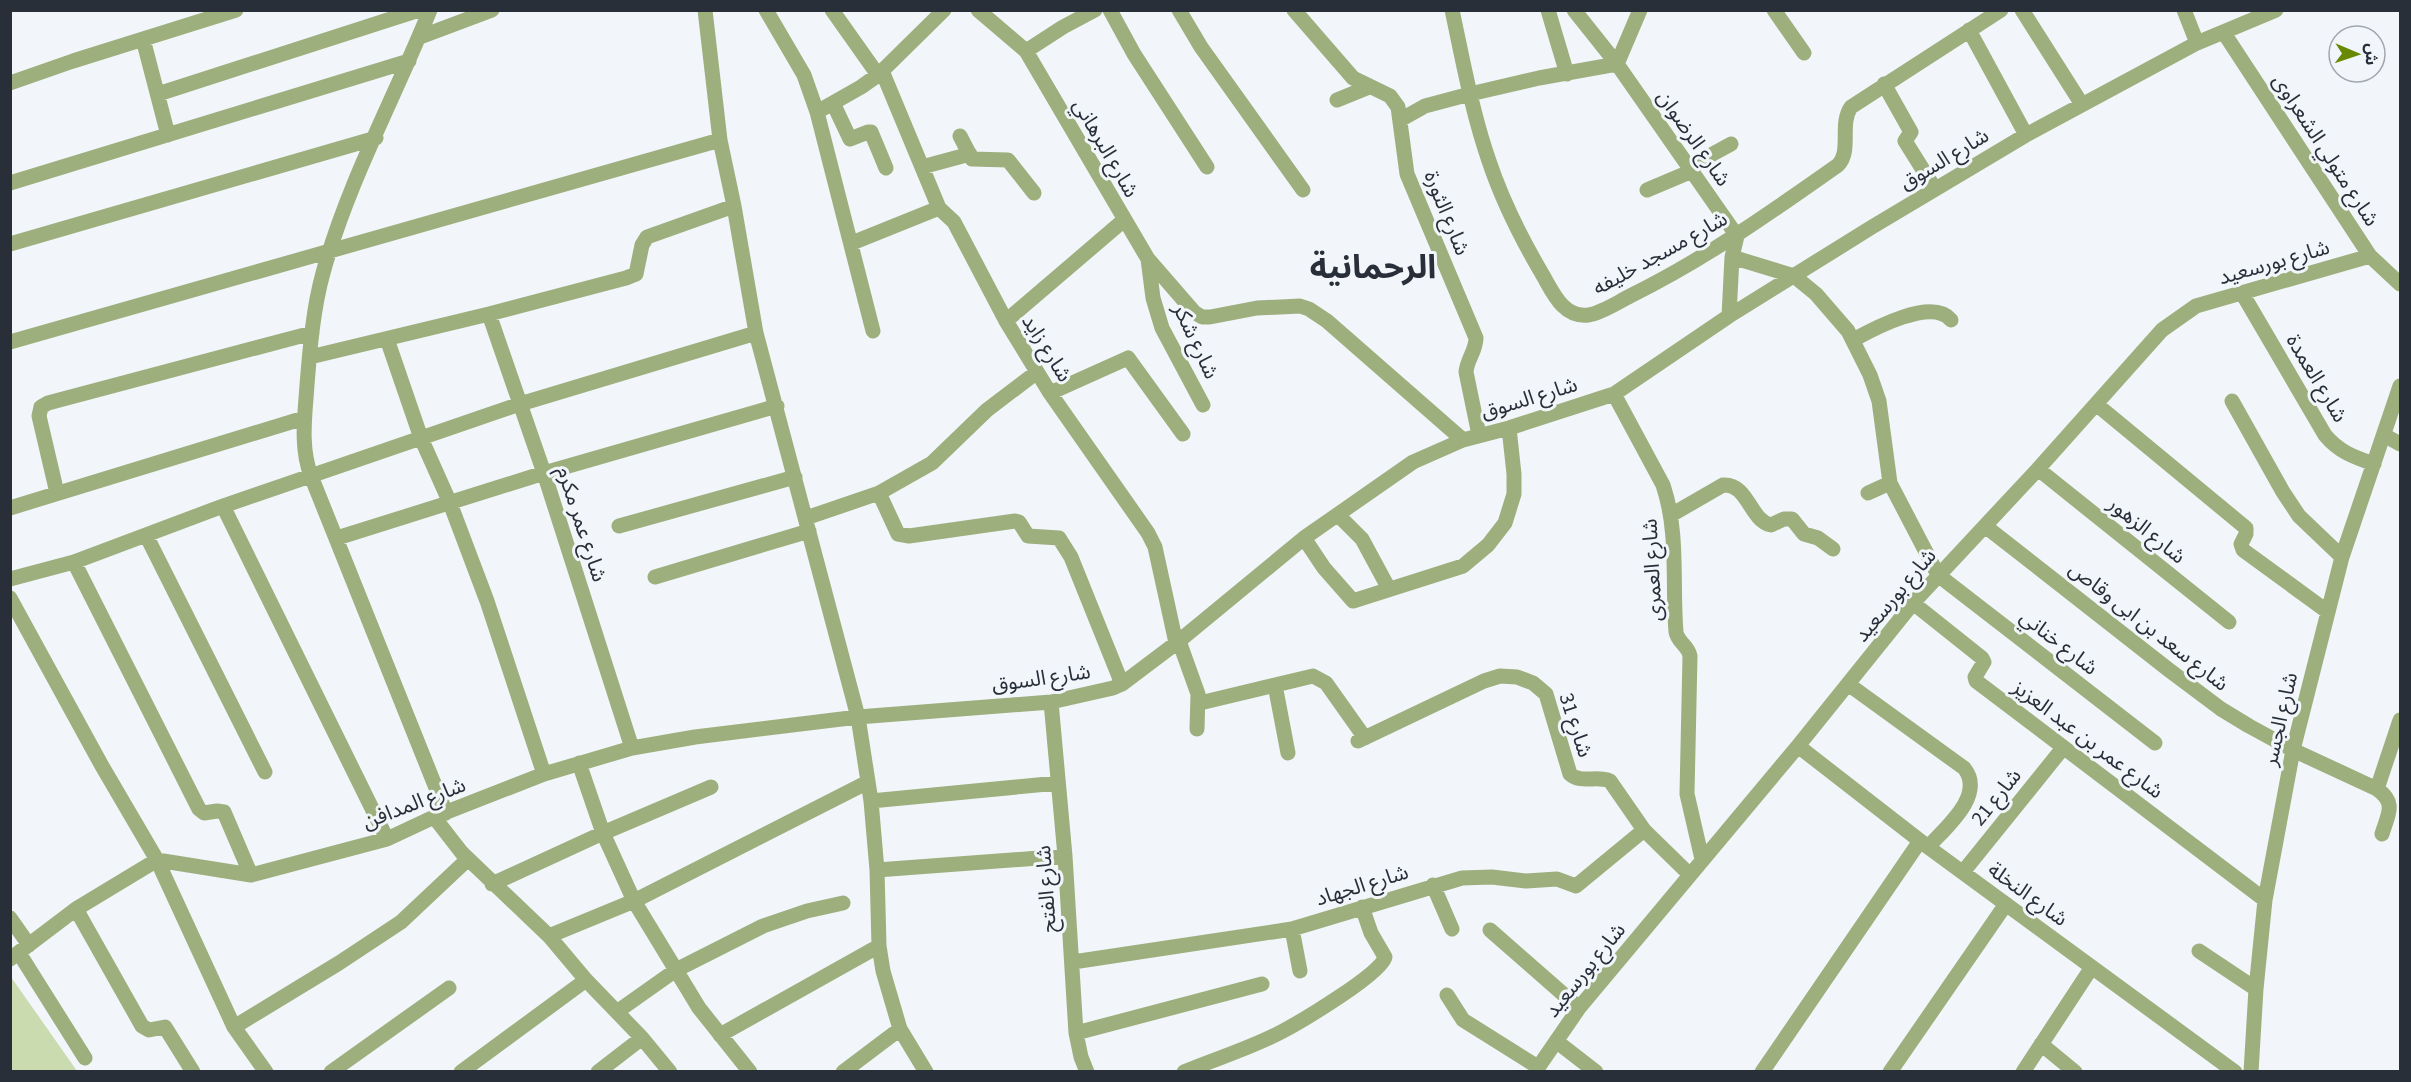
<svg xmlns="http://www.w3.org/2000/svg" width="2411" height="1082" font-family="'Source Sans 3','Noto Sans Arabic',sans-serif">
<rect width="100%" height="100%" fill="#f2f6fb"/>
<path fill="#cadbaf" d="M10 977H11L77 1071H11Z"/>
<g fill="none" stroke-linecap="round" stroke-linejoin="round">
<path stroke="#9eaf7e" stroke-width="15" d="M430 10C395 97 348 182 323 273 313 309 310 348 307 385 305 416 300 446 311 476L446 813
M705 10 720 140 734 206 756 333 858 717 871 801 877 870 879 946 883 971 900 1029 926 1072
M766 10 804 75 817 112 861 87 878 75 944 10
M832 10 878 75
M978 10 1026 51 1148 259 1194 312 1202 317H1210L1257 308 1300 306 1309 309 1327 321 1463 440
M1110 10 1134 54 1207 167
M1179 10 1201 47 1303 190
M1294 10 1353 78 1390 96 1398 107 1407 174 1476 338C1476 351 1467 359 1466 372L1479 435
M1452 10C1463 61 1472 112 1489 161 1502 200 1520 236 1541 272 1552 290 1562 318 1588 315 1602 313 1618 302 1630 296 1705 259 1770 213 1838 165 1852 151 1839 124 1851 107L2001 10
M1548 10 1567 74
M1574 10 1617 64 1737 236 1732 257 1729 316
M1774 10 1804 53
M2022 10 2081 103
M2184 10 2197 43
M1969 30 2026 135
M2224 33 2370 256 2400 284
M420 37 492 10
M143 39 168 135
M1026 51 1063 27 1095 10
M1617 64 1640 10
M882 71 939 208 954 222 1006 321 1050 393 1148 533 1155 547 1176 643
M10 83 73 61 236 10
M1884 84 1911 132 1905 141 1935 189
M158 94 419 10
M1337 100 1369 87
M833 103 850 139 868 132H871L886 168
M817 112 873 331
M1400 120 1425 106 1470 94 1539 78 1617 64
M960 136 972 159 1008 160 1034 193
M922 167 970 154
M1689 167 1731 144
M10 183 409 61
M1647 190 1692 171
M852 243 939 208
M10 244 376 138
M1732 257 1794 276 1816 294 1848 331 1870 375 1879 401 1890 483 1938 575 2155 743
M1148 259 1153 298 1162 328 1203 405
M2242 293 2325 435C2339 452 2354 457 2374 464
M489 314 544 473 632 748
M1006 321 1124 220
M387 339 421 438 450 503 487 601 544 774
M1853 340C1873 329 1932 297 1951 320
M10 342 720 140
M310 357 489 314 626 278 636 274 642 245 647 237 734 206
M1050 393 1128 358 1183 434
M1614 394 1663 485C1679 532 1672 584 1676 632 1678 643 1688 645 1690 656L1687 794 1702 859
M2232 401 2283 492 2299 516 2342 557
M2096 404 2246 528V534L2241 544 2243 550 2328 612
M2384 435 2400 444
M2038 469 2229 622
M57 493 39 416 41 407 48 403 312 333
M879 493 898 534 909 536 1015 521 1019 522 1028 536 1059 538 1071 557 1122 684
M1868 493 1890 483
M223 506 387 839
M10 508 304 418
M1338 515 1362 539 1389 589
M1671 515 1723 485C1748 483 1750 521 1771 525L1784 519H1792L1804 534 1818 538 1833 549
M806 518 879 493 932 463 987 410 1037 372
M619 526 795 477
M1985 526 2169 670 2221 709 2249 726 2293 750 2377 789C2397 803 2388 814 2382 834
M146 535 265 772
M337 538 544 473 777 406
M1304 538 1324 568 1353 601 1463 566 1488 545 1505 523 1514 494V474L1509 428
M74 562 199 809 204 813 217 811 224 812 251 875
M655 577 809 531
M10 579 74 562 223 506 520 404 756 333
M10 598 102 766 157 860 234 1027 266 1072
M1913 603 1982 658 1984 662 1975 677 1976 681 2265 900
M1179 641 1198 694 1197 729
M1848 684 1964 768C1986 795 1945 828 1928 847
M1275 685 1288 753
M1051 702 1065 856 1076 1033 1081 1057 1087 1072
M1200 703 1313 676 1326 683 1365 738
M1358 741 1484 681 1500 676 1517 677 1533 683 1546 694 1570 774C1581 784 1597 775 1610 781L1644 830 1689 874
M1798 746 1928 847 2235 1072
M579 763 603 833 634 901 699 1008 750 1072
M2377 789 2400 720
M871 801 1058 783
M434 817 462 853 549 936 586 980 642 1038 670 1072
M877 870 1065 856
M1963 872 2063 748
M492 884 603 833 711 787
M1433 885 1452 929
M76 909 142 1026 149 1030 165 1027 193 1072
M10 918 29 945
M1292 929 1300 971
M1490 930 1579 1008
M549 936 634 901 868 782
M2199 951 2256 989
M19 953 85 1058
M10 959 76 909 157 860 251 875 387 839 434 817 544 774 632 748 695 737 858 717 1051 702 1113 688 1122 684 1179 641 1304 538 1413 462 1463 440 1509 428 1614 394 1729 316 1872 227 2026 135 2197 43 2276 10
M1073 962 1292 929 1462 878 1492 877 1526 881 1557 879 1576 886 1644 830
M1447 995 1463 1020 1538 1067
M618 1011 676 970 763 926 807 911 843 903
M234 1027 339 963 401 922 468 859
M1076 1033 1262 984
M720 1035 879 946
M1556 1041 1596 1072
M2041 1044 2075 1072
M331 1072 449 988
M461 1072 586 980
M598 1072 642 1038
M843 1072 900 1029
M1184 1072C1217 1058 1252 1048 1283 1031 1300 1022 1384 972 1385 957L1371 933 1362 907
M1535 1072 1579 1008 1798 746 1913 603 2038 469 2162 330 2196 306 2370 256
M1762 1072 1920 841
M1890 1072 2006 904
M2023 1072 2092 967
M2251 1072 2256 989 2265 900 2293 750 2342 557 2400 386"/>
</g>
<g text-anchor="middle" stroke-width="6" stroke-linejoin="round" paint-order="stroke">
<g font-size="21" fill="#282f39" stroke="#f2f6fb">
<text transform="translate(1694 138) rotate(55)" y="7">شارع الرضوان</text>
<text transform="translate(1106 148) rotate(60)" y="7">شارع البرهاني</text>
<text transform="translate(2326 150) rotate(57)" y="7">شارع متولي الشعراوى</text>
<text transform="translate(1944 159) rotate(-31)" y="7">شارع السوق</text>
<text transform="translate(1447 213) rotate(68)" y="7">شارع الثورة</text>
<text transform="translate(1660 253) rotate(-29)" y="7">شارع مسجد خليفه</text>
<text transform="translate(2274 262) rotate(-16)" y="7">شارع بورسعيد</text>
<text transform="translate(1196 341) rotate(65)" y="7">شارع شكر</text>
<text transform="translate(1047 348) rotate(58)" y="7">شارع زايد</text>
<text transform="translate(2317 378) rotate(59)" y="7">شارع العمدة</text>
<text transform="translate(1529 398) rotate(-17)" y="7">شارع السوق</text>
<text transform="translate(582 524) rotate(72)" y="7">شارع عمر مكرم</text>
<text transform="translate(2147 530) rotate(39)" y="7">شارع الزهور</text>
<text transform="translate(1652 570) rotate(-93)" y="7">شارع العمرى</text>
<text transform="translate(1895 595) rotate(-50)" y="7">شارع بورسعيد</text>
<text transform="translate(2149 626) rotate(38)" y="7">شارع سعد بن ابى وقاص</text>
<text transform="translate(2059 642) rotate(38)" y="7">شارع خناني</text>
<text transform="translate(1041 678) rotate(-8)" y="7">شارع السوق</text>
<text transform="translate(2280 719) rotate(-77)" y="7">شارع الجسر</text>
<text transform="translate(1576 725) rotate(72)" y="7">شارع 31</text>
<text transform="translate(2088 739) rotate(37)" y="7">شارع عمر بن عبد العزيز</text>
<text transform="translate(1996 797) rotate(-51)" y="7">شارع 21</text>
<text transform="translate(414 803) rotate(-21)" y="7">شارع المدافن</text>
<text transform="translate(1362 885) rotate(-17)" y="7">شارع الجهاد</text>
<text transform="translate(1046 889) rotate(-94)" y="7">شارع الفتح</text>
<text transform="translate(2028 894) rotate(36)" y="7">شارع النخلة</text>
<text transform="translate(1585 970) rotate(-51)" y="7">شارع بورسعيد</text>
</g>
<g font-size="33" font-weight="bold" fill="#282f39" stroke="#f2f6fb">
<text x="1373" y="278">الرحمانية</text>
</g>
</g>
<rect width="2411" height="1082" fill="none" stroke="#282f39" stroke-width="24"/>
<g transform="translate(2357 54) rotate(92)"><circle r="28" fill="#f2f6fb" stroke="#a1a6ad" stroke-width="1.5"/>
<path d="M0-4.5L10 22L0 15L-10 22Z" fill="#698803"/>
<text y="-9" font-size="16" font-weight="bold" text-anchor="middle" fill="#282f39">ش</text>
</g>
</svg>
